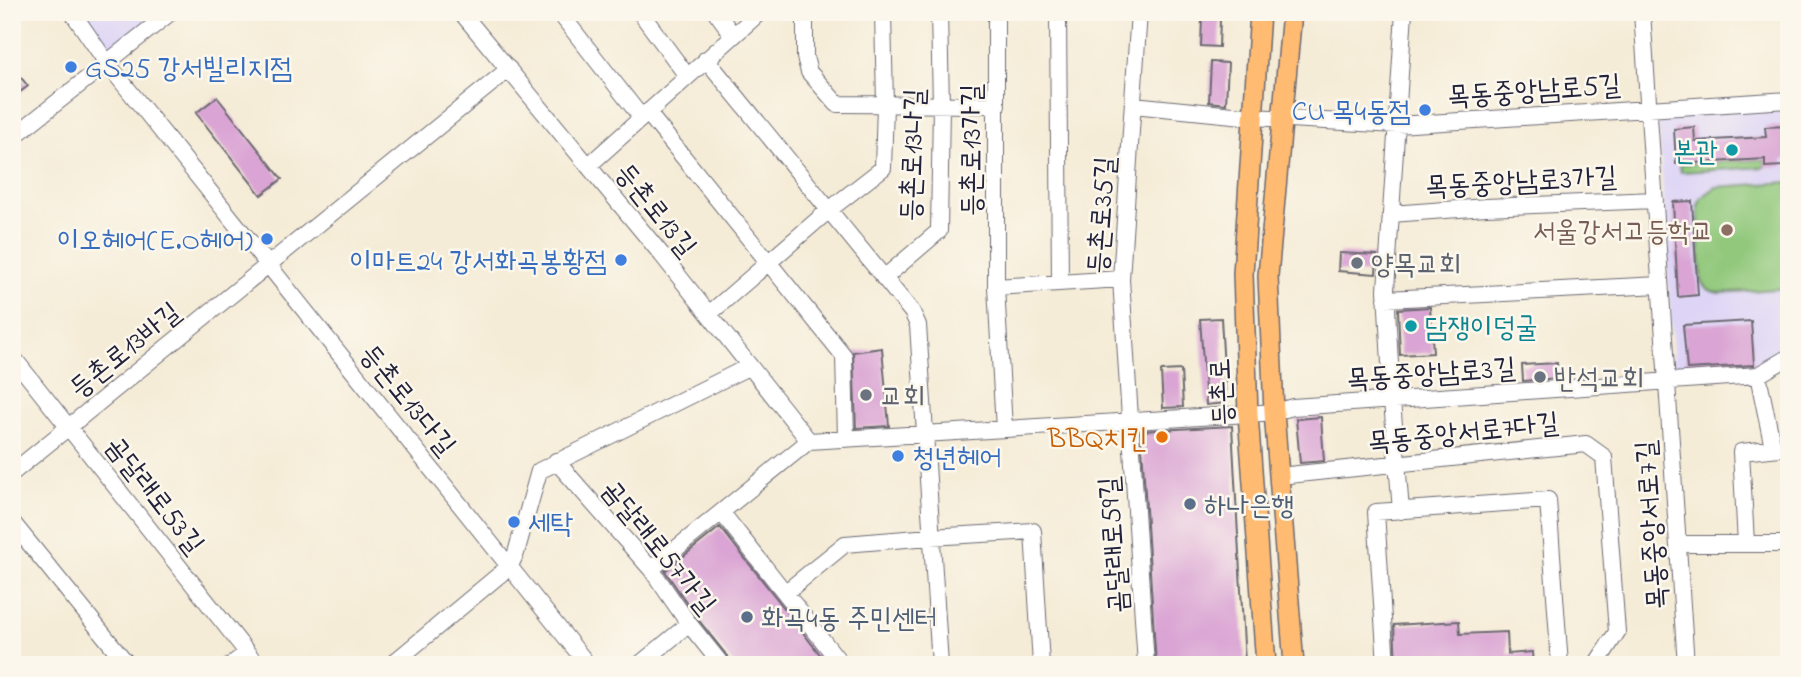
<svg xmlns="http://www.w3.org/2000/svg" width="1801" height="677" font-family="'Indie Flower','Poor Story',sans-serif">
<rect width="100%" height="100%" fill="#fbf7ec"/>
<filter id="ink" filterUnits="userSpaceOnUse"><feTurbulence type="fractalNoise" baseFrequency=".0143" numOctaves="2"/><feDisplacementMap in="SourceGraphic" scale="14" xChannelSelector="R" yChannelSelector="G"/><feConvolveMatrix kernelMatrix="1 2 1 2 8 2 1 2 1" color-interpolation-filters="sRGB"/></filter>
<filter id="wash" filterUnits="userSpaceOnUse"><feTurbulence type="fractalNoise" baseFrequency=".00686" numOctaves="4" result="noise"/><feDisplacementMap in="SourceGraphic" scale="28" xChannelSelector="R" yChannelSelector="G"/><feGaussianBlur stdDeviation="1.57" result="paint"/><feColorMatrix in="noise" values="0 0 0 0 0 0 0 0 0 0 0 0 0 0 0 0 0 1.4 0 .05"/><feComposite in="paint" operator="in"/></filter>
<g filter="url(#wash)">
<rect width="100%" height="100%" fill="#f5ecd7"/>
<path fill="#ded5f6" d="M73 12H171L107 63Z
M1789 109V346L1754 366 1674 371 1658 114Z"/>
<path fill="#91c87b" stroke="#5a755b" stroke-width="2" d="M1765 159V167L1681 172 1680 164Z
M1789 182V288L1720 293C1711 292 1705 289 1701 281L1698 206 1701 198 1716 187Z"/>
<g id="blocks">
<path fill="#daa4d4" d="M1202 18 1220 19 1219 47 1201 46Z
M1211 62 1228 63 1226 104 1209 102Z
M12 67 28 86 12 98Z
M217 97 282 179 261 195 196 113Z
M1789 126V159H1783V166L1765 167V159L1676 164 1674 129 1694 127 1695 141 1766 137 1765 127Z
M1692 201 1698 295 1678 297 1673 202Z
M1339 253 1377 255 1376 274 1338 271Z
M1430 307 1433 353 1400 355 1398 309Z
M1221 318 1226 403 1206 405 1200 319Z
M1751 321 1754 365 1687 369 1683 325Z
M882 348 889 426 856 428 853 352Z
M1557 363 1558 378 1523 381 1522 365Z
M1181 370 1183 407 1163 408 1161 371Z
M1321 417 1324 461 1300 463 1296 419Z
M1232 426 1245 663 1156 665 1141 431Z
M720 527 777 599 828 665H734L732 662 697 618 665 571Z
M1459 621 1460 634 1507 632 1508 654 1532 652 1533 665H1396L1394 625Z"/>
</g>
</g>
<g filter="url(#ink)">
<use href="#blocks" fill-opacity="0" stroke="#6c6972" stroke-width="2"/>
<g fill="none" stroke-linecap="round" stroke-linejoin="round">
<g stroke="#6c6972" stroke-width="18">
<path id="minor" d="M72 12 107 63 588 665
M461 12 662 255 809 441 1248 414 1274 412 1293 407 1758 375 1789 357
M559 12 641 117
M640 12 687 76
M716 12 733 35
M805 12V57L809 72 837 104 997 105
M996 12V287L1004 429
M1058 12 1060 283
M1139 12 1121 279 1146 665
M1642 12 1686 665
M706 59 912 312 918 325 940 665
M1133 105 1253 117 1397 125 1789 100
M647 112 844 356 846 439
M12 138 171 12
M588 166 760 12
M1391 214 1486 207 1655 200
M884 278 939 231 941 105 939 12
M996 287 1121 279
M1386 299 1660 285
M709 314 829 210 883 168 885 105 883 12
M12 356 257 665
M1758 375 1773 448
M556 461 651 569 689 624 722 665
M12 473 509 69
M1279 476 1586 444 1604 457 1617 632 1597 663
M1401 511 1392 401 1386 290 1404 12
M722 513 842 665
M12 522 128 665
M1746 543 1741 452 1789 447
M1678 544H1789
M651 569 809 441
M785 593 845 544 930 537 1033 531 1041 665
M231 665 247 653
M391 665 510 566 516 553 539 471 750 366
M639 665 689 624
M1386 665 1376 512 1548 500 1560 665"/>
</g>
<g stroke="#6c6972" stroke-width="22">
<path id="major" d="M1260 12 1243 274 1248 414 1266 665
M1292 12 1268 276 1274 412 1294 665"/>
</g>
<use href="#minor" stroke="#fff" stroke-width="16"/>
<use href="#major" stroke="#ffbb71" stroke-width="19"/>
</g>
</g>
<g fill="#3f7fe0" stroke="#fbf7ec" stroke-width="2.5">
<circle cx="71" cy="67" r="7"/>
<circle cx="1425" cy="110" r="7"/>
<circle cx="267" cy="239" r="7"/>
<circle cx="621" cy="260" r="7"/>
<circle cx="898" cy="456" r="7"/>
<circle cx="514" cy="522" r="7"/>
</g>
<g fill="#0f9aa8" stroke="#fbf7ec" stroke-width="2.5">
<circle cx="1732" cy="150" r="7"/>
<circle cx="1411" cy="326" r="7"/>
</g>
<circle fill="#8d6e63" stroke="#fbf7ec" stroke-width="2.5" cx="1727" cy="230" r="7"/>
<g fill="#6b7280" stroke="#fbf7ec" stroke-width="2.5">
<circle cx="1357" cy="263" r="7"/>
<circle cx="1540" cy="377" r="7"/>
<circle cx="866" cy="395" r="7"/>
</g>
<circle fill="#e8710a" stroke="#fbf7ec" stroke-width="2.5" cx="1162" cy="437" r="7"/>
<g fill="#5c6f8a" stroke="#fbf7ec" stroke-width="2.5">
<circle cx="1190" cy="504" r="7"/>
<circle cx="747" cy="617" r="7"/>
</g>
<g text-anchor="middle" stroke-width="5" stroke-linejoin="round" paint-order="stroke">
<g font-size="28" fill="#366cbe" stroke="#fbf7ec" text-anchor="start">
<text x="85" y="77">GS25 강서빌리지점</text>
<text x="1411" y="120" text-anchor="end">CU 목4동점</text>
<text x="253" y="249" text-anchor="end">이오헤어(E.O헤어)</text>
<text x="607" y="270" text-anchor="end">이마트24 강서화곡봉황점</text>
<text x="912" y="466">청년헤어</text>
<text x="528" y="532">세탁</text>
</g>
<g font-size="28" fill="#22223b" stroke="#fbf7ec">
<text transform="translate(1534 89) rotate(-4)" y="10">목동중앙남로5길</text>
<text transform="translate(970 150) rotate(-90)" y="10">등촌로13가길</text>
<text transform="translate(911 155) rotate(-88)" y="10">등촌로13나길</text>
<text transform="translate(1521 180) rotate(-3)" y="10">목동중앙남로3가길</text>
<text transform="translate(657 209) rotate(51)" y="10">등촌로13길</text>
<text transform="translate(1100 215) rotate(-86)" y="10">등촌로35길</text>
<text transform="translate(124 349) rotate(-39)" y="10">등촌로13바길</text>
<text transform="translate(1431 372) rotate(-4)" y="10">목동중앙남로3길</text>
<text transform="translate(1220 392) rotate(-93)" y="10">등촌로</text>
<text transform="translate(409 399) rotate(51)" y="10">등촌로13다길</text>
<text transform="translate(1463 431) rotate(-6)" y="10">목동중앙서로7다길</text>
<text transform="translate(156 494) rotate(52)" y="10">곰달래로53길</text>
<text transform="translate(1650 525) rotate(-94)" y="10">목동중앙서로7길</text>
<text transform="translate(1112 545) rotate(-94)" y="10">곰달래로59길</text>
<text transform="translate(660 546) rotate(51)" y="10">곰달래로57가길</text>
</g>
<g font-size="28" fill="#0d838f" stroke="#fbf7ec" text-anchor="end">
<text x="1718" y="160">본관</text>
<text x="1425" y="336" text-anchor="start">담쟁이덩굴</text>
</g>
<g font-size="28" fill="#785e54" stroke="#fbf7ec" text-anchor="end">
<text x="1713" y="240">서울강서고등학교</text>
</g>
<g font-size="28" fill="#5b616d" stroke="#fbf7ec" text-anchor="start">
<text x="1371" y="273">양목교회</text>
<text x="1554" y="387">반석교회</text>
<text x="880" y="405">교회</text>
</g>
<g font-size="28" fill="#c56008" stroke="#fbf7ec" text-anchor="end">
<text x="1148" y="447">BBQ치킨</text>
</g>
<g font-size="28" fill="#4e5e75" stroke="#fbf7ec" text-anchor="start">
<text x="1204" y="514">하나은행</text>
<text x="761" y="627">화곡4동 주민센터</text>
</g>
</g>
<rect width="1801" height="677" fill="none" stroke="#fbf7ec" stroke-width="42"/>
</svg>
